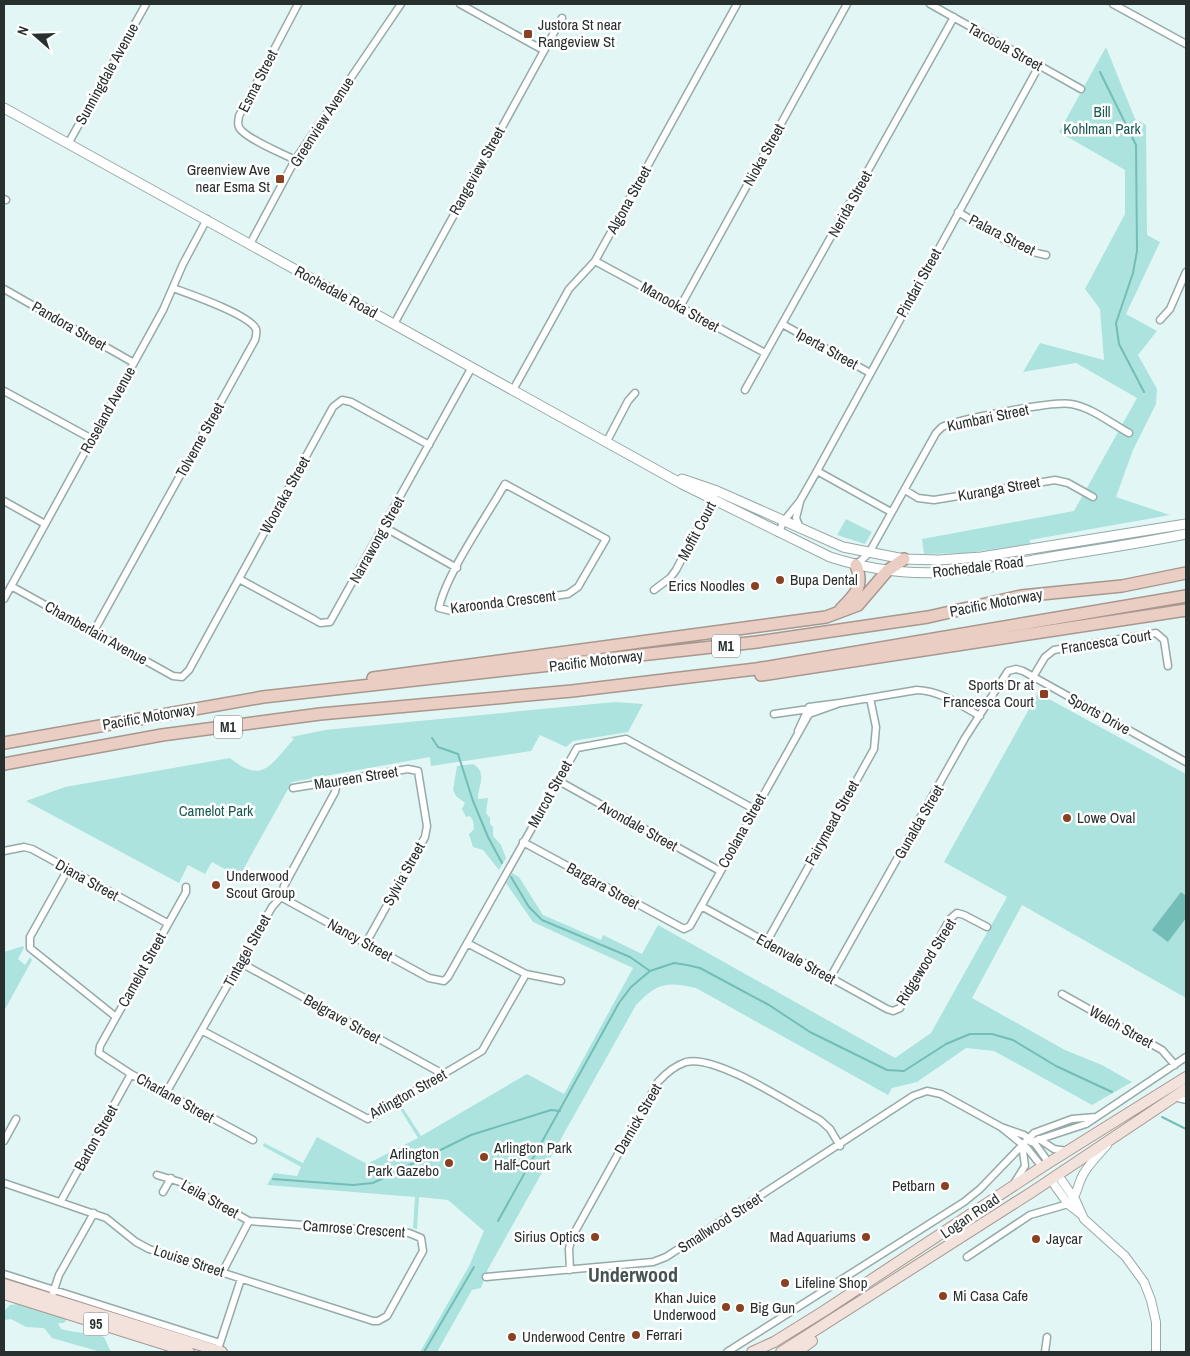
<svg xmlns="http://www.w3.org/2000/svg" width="1190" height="1356" font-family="'Archivo Narrow',sans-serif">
<rect width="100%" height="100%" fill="#e2f7f5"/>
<path fill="#ace3de" d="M1106 47 1135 119 1146 125 1147 235 1160 242 1126 314 1157 331 1138 355 1157 389 1156 404 1133 450 1116 497 1170 515 1030 540V544L966 553 924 554 922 539 1074 511 1137 398 1076 363 1023 372 1040 343 1104 360 1100 309 1085 289 1125 214V170L1059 132Z
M846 519 872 532 865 544 837 535Z
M1038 693 1186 774V998L1022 905 972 998 1065 1050 1102 1065 1132 1082 1092 1105 994 1051 966 1048 917 1082 892 1088 888 1095 696 988C666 981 657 983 636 1005L488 1269 481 1288 472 1290 437 1352H420L469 1266 484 1231 448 1200 419 1197 417 1229 413 1228 415 1197 267 1185 274 1173 297 1176 301 1167 263 1146 264 1143 303 1163 317 1137 367 1164 418 1138 400 1109 403 1108 421 1136 527 1074 564 1094 633 968 533 922 506 883 512 873 519 877 543 915 601 940 603 935 642 954 658 925 895 1058 931 1033 1007 897 944 862Z
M615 702 643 704 628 732 573 741 566 747 540 735 531 751 431 766 430 757 292 782 239 877 212 862 205 874 188 865 179 883 26 801 65 787 230 758C264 786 272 762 294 739L291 737 325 730Z
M473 764C488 773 478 785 478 799L488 798 486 813 490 818V824L493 827V836L501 845 506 858 499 870 483 850 473 847 469 834 474 829 473 821 470 816 466 817 462 809 465 803 456 796 453 790 457 766Z
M23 946 24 948 18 959 25 965 30 957 32 960 4 1011V952Z
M18 1304 67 1319 64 1323H58L61 1329C76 1334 90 1331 104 1337L111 1352H101L52 1338 44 1328 26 1327 11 1319 4 1320V1311L10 1305Z"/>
<path fill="#73bdb7" d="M1181 892 1186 896V918L1168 942 1152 930Z"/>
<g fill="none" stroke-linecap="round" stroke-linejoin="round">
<path stroke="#73bdb7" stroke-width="2" d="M1100 72 1136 145 1137 251 1133 273 1116 323 1119 344 1144 392
M432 738 438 747 458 754 473 801 488 837 502 863
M511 877 529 907 542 920 630 957 650 971
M1162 1117 1186 1129
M273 1179 353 1185 373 1183 471 1135 551 1110 560 1111
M498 1221 619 1003 631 987 650 971 674 963 687 965 700 968 769 1005 810 1032 887 1070 904 1071 946 1044 970 1034H992L1013 1040 1056 1066 1112 1092
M424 1352 474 1267"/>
<g stroke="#96aaa8" stroke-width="9">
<path id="minor" d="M460 4 543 50
M930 4 1081 89
M1113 4 1186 44
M68 144 146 4
M295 160C280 152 253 142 242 131 237 127 238 122 239 116L298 4
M4 199 6 200
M958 212C986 228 1015 250 1046 255
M250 244 295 160 401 4
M595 261 765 353
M4 289 134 363
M680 307 847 4
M1160 320 1170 309 1186 272
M394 324 562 18
M784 325 870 373
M513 390 569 289 595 261 737 4
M745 390 954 17
M4 391 92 439
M607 441 628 401 635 393
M817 471 891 512
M505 484 606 539 578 587 568 594 451 611 439 608C446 574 487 516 505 484Z
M905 490 918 498 934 500 1055 480 1068 483 1093 497
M4 501 45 524
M384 527 457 568
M800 528 796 518 800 502
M779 533 783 522 800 501 817 471 1039 66
M856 565 869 553 936 433 942 427C958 419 1054 401 1071 404 1091 407 1112 424 1129 433
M239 579 315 620 320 623 330 622 472 367
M11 586 173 676 182 677 189 670 333 407 342 400 351 402 429 445
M654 590 670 578 676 570 714 497
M4 599 163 310 183 264 207 219
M94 631 255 340C256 336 257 333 256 329 249 314 189 294 173 288
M1033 677 1045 657 1054 650 1156 633 1164 640 1168 666
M840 703 917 690C941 691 960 705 980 716
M774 714 809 709
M557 780 720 871
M293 788 408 769 418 771 427 826 425 837 366 943
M523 842 684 929 690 926 809 714 840 703 809 707 798 731
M4 851 24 847 32 849 167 923
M68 869 30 937V948L116 1017
M186 887V892L100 1046 99 1053 131 1074 253 1140
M281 897 429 978 444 981 448 977 577 748 626 739 754 809
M701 906 887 1009 893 1011 900 1008 950 919 957 913 964 915 987 927
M467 943 526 974 561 981
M766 943 874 749 876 727 870 698
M241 963 443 1074
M830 978 965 738 1008 671 1016 669 1023 671 1186 762
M1062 994 1162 1050 1175 1065
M203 1031 368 1119 482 1051 526 974
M166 1093 272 907 281 897 284 886 335 792 337 782
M1174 1097 1186 1100
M1002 1128 1027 1148 1042 1167
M1039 1139 1054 1149 1067 1151
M4 1141 16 1119
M1031 1142 1086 1124 1186 1057
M157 1175 180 1182 249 1221
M1015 1182 1025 1166 1022 1144
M4 1183 106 1218 136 1242 149 1249 373 1321H378L387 1316 423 1251 421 1238 409 1233 249 1221 223 1271
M163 1192 171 1178
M61 1201 131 1074
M967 1257 1030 1215 1068 1204
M570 1270 569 1249 572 1237 658 1082C666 1073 674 1066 686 1062 716 1054 792 1105 820 1120L830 1129 840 1146
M4 1274 220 1343
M486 1277 653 1262 666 1257 913 1096 927 1091 941 1094 1001 1127 1024 1135 1036 1145 1049 1163
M53 1293 59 1275 94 1213
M219 1346 241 1279
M727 1352 964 1202 980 1189 1034 1133 1072 1119 1096 1117
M1045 1352 1047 1337"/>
</g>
<g stroke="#96aaa8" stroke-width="10">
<path id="tertiary" d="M1058 1175 1076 1201 1084 1219 1125 1256 1144 1282 1151 1300 1156 1322V1352
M1051 1180 1068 1204 1081 1214
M1068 1204C1078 1196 1077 1184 1084 1173 1090 1163 1099 1154 1107 1145"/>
</g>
<g stroke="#96aaa8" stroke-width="11">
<path id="secondary" d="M4 108 682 484 830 557C914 584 968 571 1051 557 1096 550 1141 543 1186 534
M682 479 717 491 843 547 904 559 939 560 981 557 1186 524"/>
</g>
<g stroke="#a7978f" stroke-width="12">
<path id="primary" d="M4 1284 222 1352
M4 1294 189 1352
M752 1352 774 1342 824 1311 1042 1167 1186 1077
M781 1352 1032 1192 1186 1089
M797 1352 812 1341"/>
</g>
<g stroke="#a7978f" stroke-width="14">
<path id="motorway" d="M841 609C856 594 864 586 856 565
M761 675 1186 610
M373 678 826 617 858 605 887 571 904 559
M4 743 263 697 757 642 928 617 1021 596 1122 586 1186 573
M4 764 162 735 320 714 572 691 756 669 1186 596"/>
</g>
<use href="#minor" stroke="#fff" stroke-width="6"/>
<use href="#tertiary" stroke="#fff" stroke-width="8"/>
<use href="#secondary" stroke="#fff" stroke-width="9"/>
<use href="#primary" stroke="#f3e2db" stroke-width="10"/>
<use href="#motorway" stroke="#ebcec3" stroke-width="11"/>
</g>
<g fill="#894121" stroke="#fff" stroke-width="2">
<rect x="523" y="29" width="10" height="10" rx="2.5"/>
<rect x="275" y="174" width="10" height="10" rx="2.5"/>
<circle cx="780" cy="580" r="5"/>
<circle cx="755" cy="586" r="5"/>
<rect x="1039" y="689" width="10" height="10" rx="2.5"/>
<circle cx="1067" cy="818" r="5"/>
<circle cx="216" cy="885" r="5"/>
<circle cx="484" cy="1157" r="5"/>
<circle cx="449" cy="1163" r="5"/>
<circle cx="945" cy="1186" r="5"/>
<circle cx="595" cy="1237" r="5"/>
<circle cx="866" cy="1237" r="5"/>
<circle cx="1036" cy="1239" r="5"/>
<circle cx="785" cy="1283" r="5"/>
<circle cx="943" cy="1296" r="5"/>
<circle cx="726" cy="1307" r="5"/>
<circle cx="740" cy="1308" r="5"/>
<circle cx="636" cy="1335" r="5"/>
<circle cx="512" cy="1337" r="5"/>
</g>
<g text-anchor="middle" stroke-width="5" stroke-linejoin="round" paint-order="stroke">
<g fill="#fff" stroke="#686e6d" stroke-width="1">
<rect x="712" y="634.5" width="28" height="23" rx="4"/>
<rect x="214" y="715.5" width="28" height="23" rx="4"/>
<rect x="83.5" y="1312.5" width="25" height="23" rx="4"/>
</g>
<g font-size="14" font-weight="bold" fill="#28302f">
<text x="726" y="651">M1</text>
<text x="228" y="732">M1</text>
<text x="96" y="1329">95</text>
</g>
<g font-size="15" fill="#28302f" stroke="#fff" text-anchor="start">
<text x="538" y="30">Justora St near<tspan x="538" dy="17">Rangeview St</tspan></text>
<text x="270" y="175" text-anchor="end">Greenview Ave<tspan x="270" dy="17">near Esma St</tspan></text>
<text x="790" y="585">Bupa Dental</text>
<text x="745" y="591" text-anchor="end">Erics Noodles</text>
<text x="1034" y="690" text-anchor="end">Sports Dr at<tspan x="1034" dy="17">Francesca Court</tspan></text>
<text x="1077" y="823">Lowe Oval</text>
<text x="226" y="881">Underwood<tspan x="226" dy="17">Scout Group</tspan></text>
<text x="494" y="1153">Arlington Park<tspan x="494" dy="17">Half-Court</tspan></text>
<text x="439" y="1159" text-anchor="end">Arlington<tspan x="439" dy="17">Park Gazebo</tspan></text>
<text x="935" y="1191" text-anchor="end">Petbarn</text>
<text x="585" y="1242" text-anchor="end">Sirius Optics</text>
<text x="856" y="1242" text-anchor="end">Mad Aquariums</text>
<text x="1046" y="1244">Jaycar</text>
<text x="795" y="1288">Lifeline Shop</text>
<text x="953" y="1301">Mi Casa Cafe</text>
<text x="716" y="1303" text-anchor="end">Khan Juice<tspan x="716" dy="17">Underwood</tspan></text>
<text x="750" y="1313">Big Gun</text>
<text x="646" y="1340">Ferrari</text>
<text x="522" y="1342">Underwood Centre</text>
</g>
<g font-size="15" fill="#28302f" stroke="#fff">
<text transform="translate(1005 47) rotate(29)" y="5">Tarcoola Street</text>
<text transform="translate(107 74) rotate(-61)" y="5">Sunningdale Avenue</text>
<text transform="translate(258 81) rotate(-63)" y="5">Esma Street</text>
<text transform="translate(322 122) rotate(-57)" y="5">Greenview Avenue</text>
<text transform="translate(764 155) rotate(-61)" y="5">Nioka Street</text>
<text transform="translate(477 171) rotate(-61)" y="5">Rangeview Street</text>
<text transform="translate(629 200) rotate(-61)" y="5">Algona Street</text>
<text transform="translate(850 204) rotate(-61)" y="5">Nerida Street</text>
<text transform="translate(1002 235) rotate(27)" y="5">Palara Street</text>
<text transform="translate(919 283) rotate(-61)" y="5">Pindari Street</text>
<text transform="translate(336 292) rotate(29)" y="5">Rochedale Road</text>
<text transform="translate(680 307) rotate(29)" y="5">Manooka Street</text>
<text transform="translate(69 326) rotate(30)" y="5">Pandora Street</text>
<text transform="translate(827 349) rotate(29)" y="5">Iperta Street</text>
<text transform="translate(108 410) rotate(-61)" y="5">Roseland Avenue</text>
<text transform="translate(988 418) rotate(-12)" y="5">Kumbari Street</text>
<text transform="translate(200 440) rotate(-61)" y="5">Tolverne Street</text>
<text transform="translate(999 489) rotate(-10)" y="5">Kuranga Street</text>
<text transform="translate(285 495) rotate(-61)" y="5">Wooraka Street</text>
<text transform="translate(697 531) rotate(-62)" y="5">Moffit Court</text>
<text transform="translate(377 540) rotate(-61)" y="5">Narrawong Street</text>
<text transform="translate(978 567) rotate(-7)" y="5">Rochedale Road</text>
<text transform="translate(503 602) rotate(-7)" y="5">Karoonda Crescent</text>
<text transform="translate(996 603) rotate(-11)" y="5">Pacific Motorway</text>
<text transform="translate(96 633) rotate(29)" y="5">Chamberlain Avenue</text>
<text transform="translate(1106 642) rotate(-9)" y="5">Francesca Court</text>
<text transform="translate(596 661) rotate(-7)" y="5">Pacific Motorway</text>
<text transform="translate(1099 714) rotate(29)" y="5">Sports Drive</text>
<text transform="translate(149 717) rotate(-10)" y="5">Pacific Motorway</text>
<text transform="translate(356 778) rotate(-9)" y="5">Maureen Street</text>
<text transform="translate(550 794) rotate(-61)" y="5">Murcot Street</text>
<text transform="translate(919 822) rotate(-60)" y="5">Gunalda Street</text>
<text transform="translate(832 823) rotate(-61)" y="5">Fairymead Street</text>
<text transform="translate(638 826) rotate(29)" y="5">Avondale Street</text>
<text transform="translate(742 831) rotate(-61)" y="5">Coolana Street</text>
<text transform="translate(404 874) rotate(-61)" y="5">Sylvia Street</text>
<text transform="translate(87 880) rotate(29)" y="5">Diana Street</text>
<text transform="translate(603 886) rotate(29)" y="5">Bargara Street</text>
<text transform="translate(360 940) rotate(29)" y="5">Nancy Street</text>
<text transform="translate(247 951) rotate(-61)" y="5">Tintagel Street</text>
<text transform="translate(796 959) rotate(29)" y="5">Edenvale Street</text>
<text transform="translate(926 962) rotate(-58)" y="5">Ridgewood Street</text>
<text transform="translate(142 970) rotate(-61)" y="5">Camelot Street</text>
<text transform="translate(342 1019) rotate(29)" y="5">Belgrave Street</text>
<text transform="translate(1121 1027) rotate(29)" y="5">Welch Street</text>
<text transform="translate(408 1094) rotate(-29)" y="5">Arlington Street</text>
<text transform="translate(175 1098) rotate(29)" y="5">Charlane Street</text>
<text transform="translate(638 1119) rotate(-60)" y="5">Darnick Street</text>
<text transform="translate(96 1138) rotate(-61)" y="5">Barton Street</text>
<text transform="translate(210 1199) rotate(29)" y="5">Leila Street</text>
<text transform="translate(970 1216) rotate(-34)" y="5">Logan Road</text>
<text transform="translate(720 1223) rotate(-33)" y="5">Smallwood Street</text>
<text transform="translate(354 1229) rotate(4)" y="5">Camrose Crescent</text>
<text transform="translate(189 1261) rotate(18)" y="5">Louise Street</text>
</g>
<g font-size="15" fill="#195854" stroke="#fff">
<text x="1102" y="117">Bill<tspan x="1102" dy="17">Kohlman Park</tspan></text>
<text x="216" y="816">Camelot Park</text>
</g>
<g font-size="20" font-weight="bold" fill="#425352" stroke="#fff">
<text x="633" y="1282">Underwood</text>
</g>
</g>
<rect width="1190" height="1356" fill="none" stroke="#28302f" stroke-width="10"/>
<g transform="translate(35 35) rotate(290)" stroke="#ffffff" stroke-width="4" paint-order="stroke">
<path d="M0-4L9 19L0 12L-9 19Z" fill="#28302f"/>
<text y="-8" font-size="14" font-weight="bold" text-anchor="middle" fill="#28302f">N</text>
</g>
</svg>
